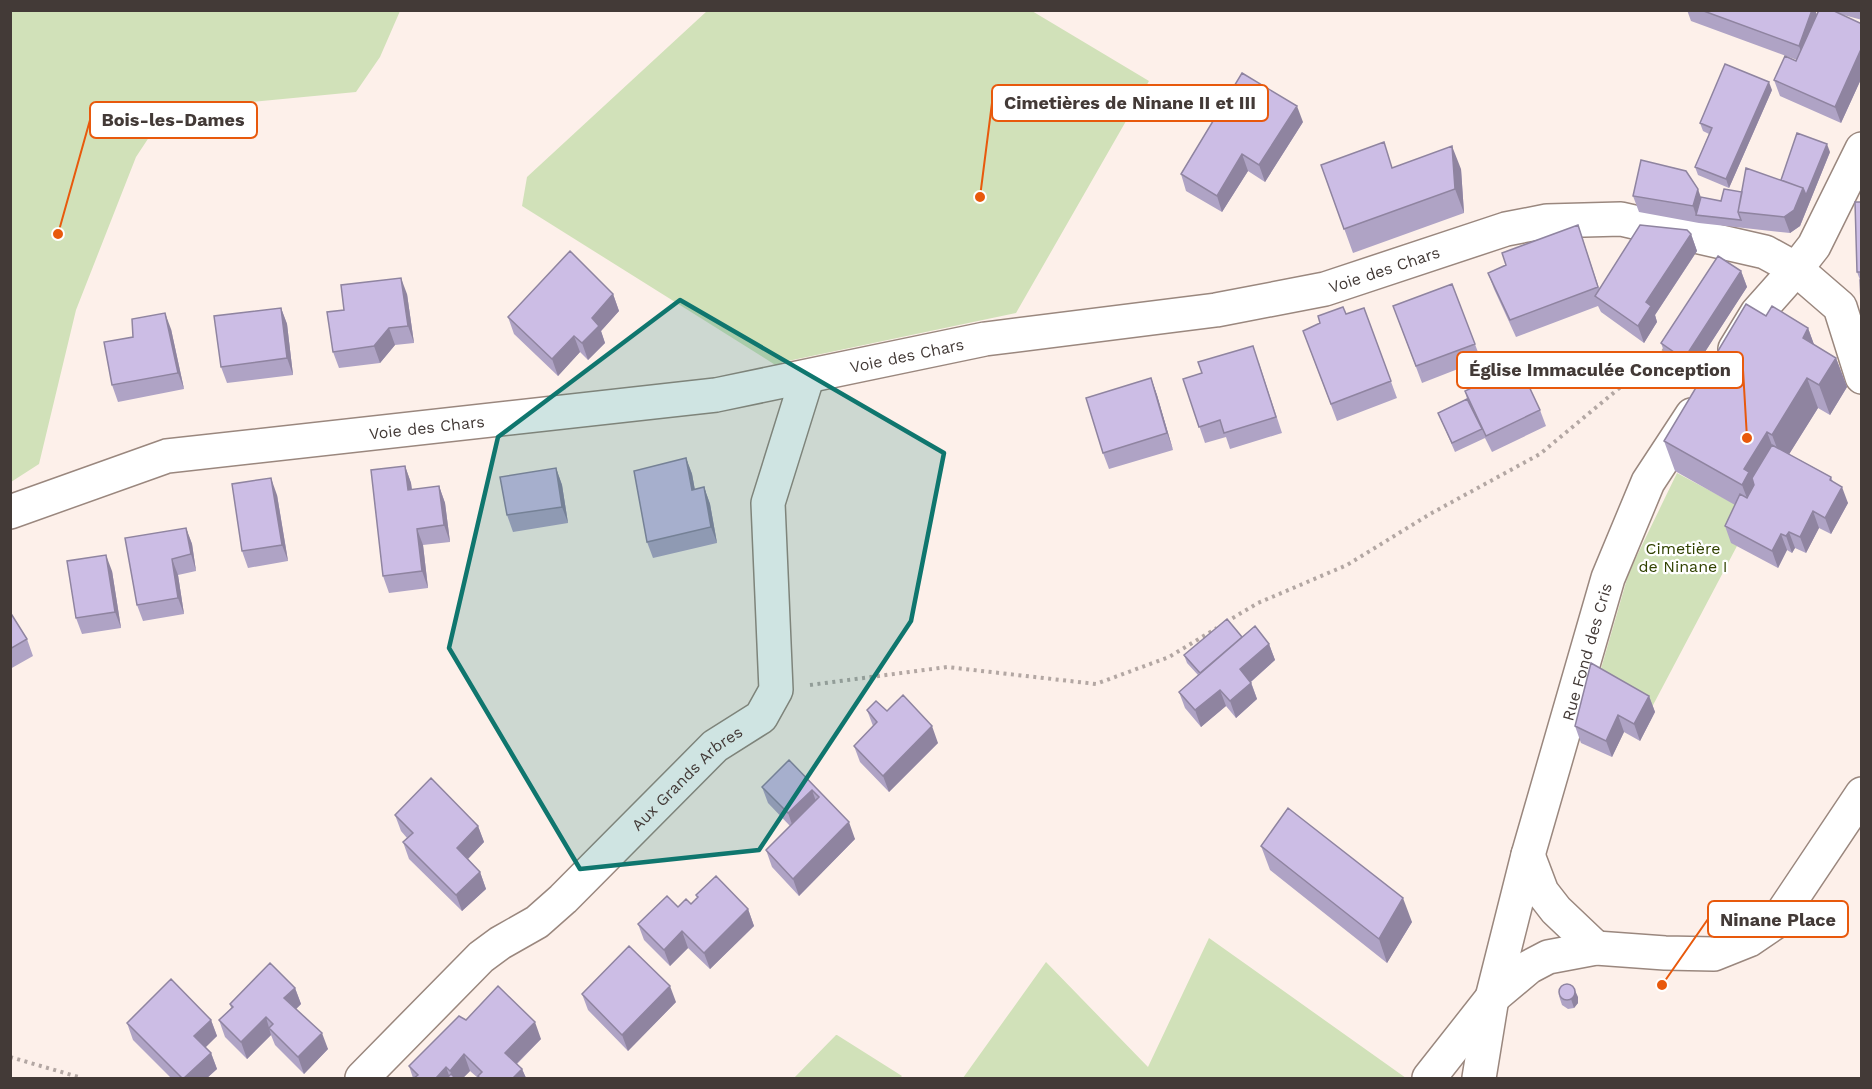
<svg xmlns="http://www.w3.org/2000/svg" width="1872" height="1089" font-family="'Work Sans',sans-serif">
<rect width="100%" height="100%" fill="#fdf0ea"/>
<path fill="#d1e1b9" d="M11 10 400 11 380 57 356 92 167 110 136 157 76 310 39 464 11 482Z
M707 11H1032L1149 81 1016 313 783 362 777 366 522 206 527 177Z
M1677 473 1746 510 1731 542 1737 546 1652 707 1598 679 1629 572Z
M1209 938 1406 1078H963L1046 962 1148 1067Z
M836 1035H837L902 1076 900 1078H794Z"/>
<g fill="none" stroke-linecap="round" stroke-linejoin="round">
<g stroke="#9a877e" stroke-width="36">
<g id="minor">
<path d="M1735 349 1757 313 1796 269 1814 246 1862 149"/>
<path id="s1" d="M10 512 167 456 716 395 985 339 1216 310 1325 289 1506 229 1547 221 1621 219 1765 252 1796 269 1840 307 1862 377"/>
<path d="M1528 855 1542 892 1556 910 1596 948"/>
<path id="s2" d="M362 1078 481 957 500 943 537 922 563 899 715 746 761 717 776 690 768 503 807 378"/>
<path d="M1429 1078 1492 998 1529 967 1548 957 1596 948 1665 953 1714 954 1749 940 1777 921 1862 794"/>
<path id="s3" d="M1479 1078 1492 998 1528 855 1608 578 1648 482 1692 415"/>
</g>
</g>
<path stroke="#b3a7a3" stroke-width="4" stroke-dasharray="3 4.5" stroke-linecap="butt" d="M1226 622 1258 603 1347 565 1430 514 1540 454 1629 380 1659 358 1666 347
M810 685 947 667 1096 684 1169 657 1217 628
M10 1057 82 1078"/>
<use href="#minor" stroke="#fff" stroke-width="33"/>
</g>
<path fill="#afa3c5" d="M1687 10H1815L1817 15 1819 10H1862V20L1840 14 1862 24V77L1841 123 1780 96 1774 80 1797 60 1691 21Z
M1772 90 1729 188 1698 175 1695 167 1709 134 1703 131 1700 123Z
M1303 122 1265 182 1248 171 1222 212 1186 191 1181 174Z
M1830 152 1800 226 1790 233 1699 223 1639 212 1633 196 1701 197 1721 201 1742 192 1781 180Z
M1321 165 1461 169 1464 213 1353 253Z
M1862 202V301L1860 280 1857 272Z
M1578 225 1599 288 1691 234 1697 251 1655 315 1657 322 1644 343 1601 312 1598 306 1516 337 1494 289 1488 273 1506 265Z
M1741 271 1747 287 1690 375 1667 360 1661 343Z
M1452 284 1481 360 1422 383 1393 306Z
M407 294 414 343 395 345 380 363 339 368 333 352 344 310Z
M613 294 619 311 601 331 605 343 588 360 580 352 558 376 514 334 508 317Z
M281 308 287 324 293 375 227 383 221 367Z
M1364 308 1397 398 1337 421 1303 331Z
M1766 316 1808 328 1814 345 1836 358 1847 387 1830 415 1818 408 1789 454 1831 477 1833 482 1848 503 1831 534 1819 528 1806 553 1795 548 1792 553 1787 550 1778 568 1731 543 1725 526 1735 505 1675 471 1664 441Z
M171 329 184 389 118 402 112 385Z
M1259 363 1282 433 1230 449 1226 437 1205 443 1183 379 1202 373Z
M1151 378 1157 395 1173 450 1109 469 1103 453Z
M1465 391 1540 410 1546 426 1492 452 1484 436 1485 438 1455 452 1438 413 1467 399Z
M686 458 692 474 695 490 704 487 710 504 717 543 653 558 647 542Z
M405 466 411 483 412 490 439 486 445 503 450 542 423 545 428 588 389 593 383 576Z
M556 468 562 485 568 523 513 532 507 515Z
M277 495 288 561 248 568 242 551Z
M186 528 192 544 196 571 178 575 184 614 143 621 137 605Z
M112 571 121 628 82 634 76 618Z
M10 612 27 639 33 656 10 669Z
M1242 637 1269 644 1275 660 1251 682 1257 699 1236 718 1226 706 1201 727 1185 708 1179 692 1198 675 1187 663 1184 655Z
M1649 696 1655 712 1640 741 1624 732 1612 757 1581 743 1575 726Z
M867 710 887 711 938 743 889 792 860 762 854 746 873 726Z
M789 760 855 839 799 896 772 867 766 850 790 826 768 803 762 787Z
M395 815 478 826 484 842 468 859 480 872 486 889 462 911 409 859 403 842 407 838 401 831Z
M1261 846 1412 922 1387 963 1270 870Z
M696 895 748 909 754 926 710 969 688 948 670 966 644 940 638 924 678 907 691 904 697 898Z
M295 988 301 1004 296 1009 328 1049 304 1074 275 1045 271 1035 247 1059 225 1037 219 1020 231 1008 230 1004Z
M582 994 676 1002 628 1051 588 1010Z
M1559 996 1578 997V1003L1574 1008 1568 1009 1562 1005Z
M211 1020 217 1036 205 1047 211 1053 217 1069 207 1078H171L133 1040 127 1023Z
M466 1020 541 1039 517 1064 522 1069 526 1078H478L470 1071 463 1078H413L409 1066Z"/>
<path fill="#8f84a0" d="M1812 10H1815L1820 23 1805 63 1799 46Z
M1862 47V77L1841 123 1835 107Z
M1769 82 1772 90 1729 188 1726 179Z
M1297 106 1303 122 1265 182 1259 165Z
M1827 144 1830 152 1800 226 1790 233 1784 217 1803 188Z
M1452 146 1461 169 1464 213 1455 189Z
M1242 154 1248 171 1222 212 1217 196Z
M1698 189 1704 206 1696 215 1693 206Z
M1691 234 1697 251 1655 315 1657 322 1644 343 1638 326 1646 302Z
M1741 271 1747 287 1690 375 1684 359Z
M401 278 407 294 414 343 408 326Z
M613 294 619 311 601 331 605 343 588 360 582 343 592 318Z
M281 308 287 324 293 375 287 358Z
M165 313 171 329 184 389 178 373Z
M389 328 395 345 380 363 374 346Z
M1808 328 1819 358 1803 338Z
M574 336 580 352 558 376 552 359Z
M1836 358 1847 387 1830 415 1819 385Z
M1151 378 1157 395 1173 450 1167 433Z
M1807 378 1818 408 1783 464 1772 435Z
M1767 432 1778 461 1753 514 1742 485 1744 469Z
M686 458 692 474 698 507 692 490Z
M405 466 411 483 414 507 408 490Z
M556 468 562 485 568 523 562 507Z
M271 478 277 495 288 561 282 545Z
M439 486 445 503 450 542 444 525Z
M704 487 710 504 717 543 711 527Z
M1842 487 1848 503 1831 534 1825 518Z
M1813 511 1819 528 1806 553 1800 537Z
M186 528 192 544 196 571 191 554Z
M417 529 423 545 428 588 422 571Z
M1789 532 1795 548 1792 553 1786 536Z
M1781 534 1787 550 1778 568 1772 551Z
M106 555 112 571 121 628 115 612Z
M172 559 178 575 184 614 178 598Z
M1269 644 1275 660 1246 686 1240 669Z
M1251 683 1257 699 1236 718 1230 701Z
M1220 690 1226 706 1201 727 1195 710Z
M1649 696 1655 712 1640 741 1634 724Z
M1618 715 1624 732 1612 757 1606 741Z
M932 726 938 743 889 792 883 776Z
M812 790 818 807 794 830 788 813Z
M849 822 855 839 799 896 793 879Z
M478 826 484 842 463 864 457 848Z
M480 872 486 889 462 911 456 895Z
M1403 898 1412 922 1387 963 1379 939Z
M748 909 754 926 710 969 704 953Z
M682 931 688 948 670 966 664 950Z
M670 986 676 1002 628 1051 622 1035Z
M295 988 301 1004 290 1015 284 998Z
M1574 988 1578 997V1003L1574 1008 1571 999Z
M266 1017 271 1035 247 1059 241 1042Z
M211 1020 217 1036 200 1053 194 1036Z
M535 1022 541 1039 511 1069 505 1053Z
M322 1033 328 1049 304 1074 298 1057Z
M211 1053 217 1069 207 1078H184Z
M464 1054 470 1071 463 1078H453L450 1071Z
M446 1067 450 1078H436Z
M522 1069 526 1078H513Z"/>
<path fill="#ccbde5" stroke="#8f84a0" stroke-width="1.5" d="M1701 10H1812L1799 46Z
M1819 10H1832L1862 24V47L1835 107 1774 80 1785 56 1796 61Z
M1725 64 1769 82 1726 179 1695 167 1712 128 1700 123Z
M1242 73 1297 106 1259 165 1242 154 1217 196 1181 174Z
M1797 133 1827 144 1806 195 1803 188 1781 180Z
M1384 142 1392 168 1452 146 1455 189 1344 229 1321 165Z
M1641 160 1686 171 1698 189 1693 206 1633 196Z
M1746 168 1803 188 1794 210 1784 217 1738 212Z
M1724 189 1742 192 1738 212 1741 220 1696 215 1701 197 1721 201Z
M1855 202H1862V272H1857Z
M1578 225 1598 287 1510 320 1488 273 1506 265 1502 253Z
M1640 225 1687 230 1691 234 1646 302 1651 306 1638 326 1595 296Z
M570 251 613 294 592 318 599 326 582 343 574 336 552 359 508 317Z
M1718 256 1741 271 1684 359 1661 343Z
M401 278 408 326 389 328 374 346 333 352 327 312 344 310 341 285Z
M1860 280H1862L1861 301Z
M1452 284 1475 344 1416 366 1393 306Z
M1746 304 1766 316 1772 306 1808 328 1803 338 1836 358 1819 385 1807 378 1772 435 1767 432 1744 469 1749 472 1742 485 1664 441Z
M1343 307 1346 314 1364 308 1391 381 1331 404 1303 331 1320 323 1318 316Z
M281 308 287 358 221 367 214 316Z
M165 313 178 373 112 385 104 342 133 337 132 319Z
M1253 346 1276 417 1224 433 1220 420 1199 427 1183 379 1202 373 1198 362Z
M1519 365 1540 410 1486 436 1465 391Z
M1151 378 1167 433 1103 453 1086 398Z
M1467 399 1482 429 1452 443 1438 413Z
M1772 445 1831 477 1830 480 1842 487 1825 518 1813 511 1800 537 1789 532 1786 536 1781 534 1772 551 1725 526 1740 494 1747 498 1754 485 1752 478Z
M686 458 692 490 704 487 711 527 647 542 634 471Z
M405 466 408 490 439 486 444 525 417 529 422 571 383 576 371 470Z
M556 468 562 507 507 515 500 477Z
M271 478 282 545 242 551 232 484Z
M186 528 191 554 172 559 178 598 137 605 125 538Z
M106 555 115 612 76 618 67 561Z
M10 612 27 639 10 649Z
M1227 619 1242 637 1200 673 1184 655Z
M1255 626 1269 644 1240 669 1251 683 1230 701 1220 690 1195 710 1179 692Z
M1591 663 1649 696 1634 724 1618 715 1606 741 1575 726Z
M903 695 932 726 883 776 854 746 877 722 867 710 876 701 887 711Z
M789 760 849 822 793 879 766 850 819 797 812 790 788 813 762 787Z
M431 778 478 826 457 848 480 872 456 895 403 842 413 833 395 815Z
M1288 808 1403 898 1379 939 1261 846Z
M716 876 748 909 704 953 682 931 664 950 638 924 667 896 678 907 686 899 691 904 698 897 696 895Z
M629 946 670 986 622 1035 582 994Z
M270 963 295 988 284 998 322 1033 298 1057 269 1028 273 1024 266 1017 241 1042 219 1020 233 1007 230 1004Z
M171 979 211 1020 194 1036 211 1053 184 1078H182L127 1023Z
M1559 992a8 8 0 1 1 16 0a8 8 0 1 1-16 0Z
M498 986 535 1022 505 1053 522 1069 513 1078H480L478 1076 482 1072 464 1054 450 1071 446 1067 436 1078H414L418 1075 409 1066 459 1016 466 1020Z
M451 1074 455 1078H447Z"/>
<path fill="#0f766e" fill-opacity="0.2" stroke="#0f766e" stroke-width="4.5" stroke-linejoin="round" d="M680 300 944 453 911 621 759 850 580 869 449 648 498 437Z"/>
<g text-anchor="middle" stroke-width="4.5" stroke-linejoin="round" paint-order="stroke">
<g font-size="16" fill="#433a37" stroke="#fff">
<text dy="6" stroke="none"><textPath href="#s1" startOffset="1400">Voie des Chars</textPath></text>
<text dy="6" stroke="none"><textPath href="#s1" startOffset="914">Voie des Chars</textPath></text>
<text dy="6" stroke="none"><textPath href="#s1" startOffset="428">Voie des Chars</textPath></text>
<text dy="6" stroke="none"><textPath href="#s3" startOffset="440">Rue Fond des Cris</textPath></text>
<text dy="6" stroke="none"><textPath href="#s2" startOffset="444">Aux Grands Arbres</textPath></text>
</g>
<g font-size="16" fill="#314201" stroke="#fff">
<text x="1683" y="554">Cimetière<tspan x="1683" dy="18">de Ninane I</tspan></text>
</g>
</g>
<path fill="none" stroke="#e8590c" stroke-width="2" d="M980 197L992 103M58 234L90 120M1747 438L1743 370M1662 985L1708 919"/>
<g fill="#e8590c" stroke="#fff" stroke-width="2">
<circle cx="980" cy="197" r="6"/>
<circle cx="58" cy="234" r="6"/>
<circle cx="1747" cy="438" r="6"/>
<circle cx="1662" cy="985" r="6"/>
</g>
<g fill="#fff" stroke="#e8590c" stroke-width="2">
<rect x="992" y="85" width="276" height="36" rx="6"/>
<rect x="90" y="102" width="167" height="36" rx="6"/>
<rect x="1457" y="352" width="286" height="36" rx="6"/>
<rect x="1708" y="901" width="140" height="36" rx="6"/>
</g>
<g font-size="18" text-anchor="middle" font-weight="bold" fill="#433a37">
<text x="1130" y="109">Cimetières de Ninane II et III</text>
<text x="173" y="126">Bois-les-Dames</text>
<text x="1600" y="376">Église Immaculée Conception</text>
<text x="1778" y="926">Ninane Place</text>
</g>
<rect width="1872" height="1089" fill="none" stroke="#433a37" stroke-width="24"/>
</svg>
